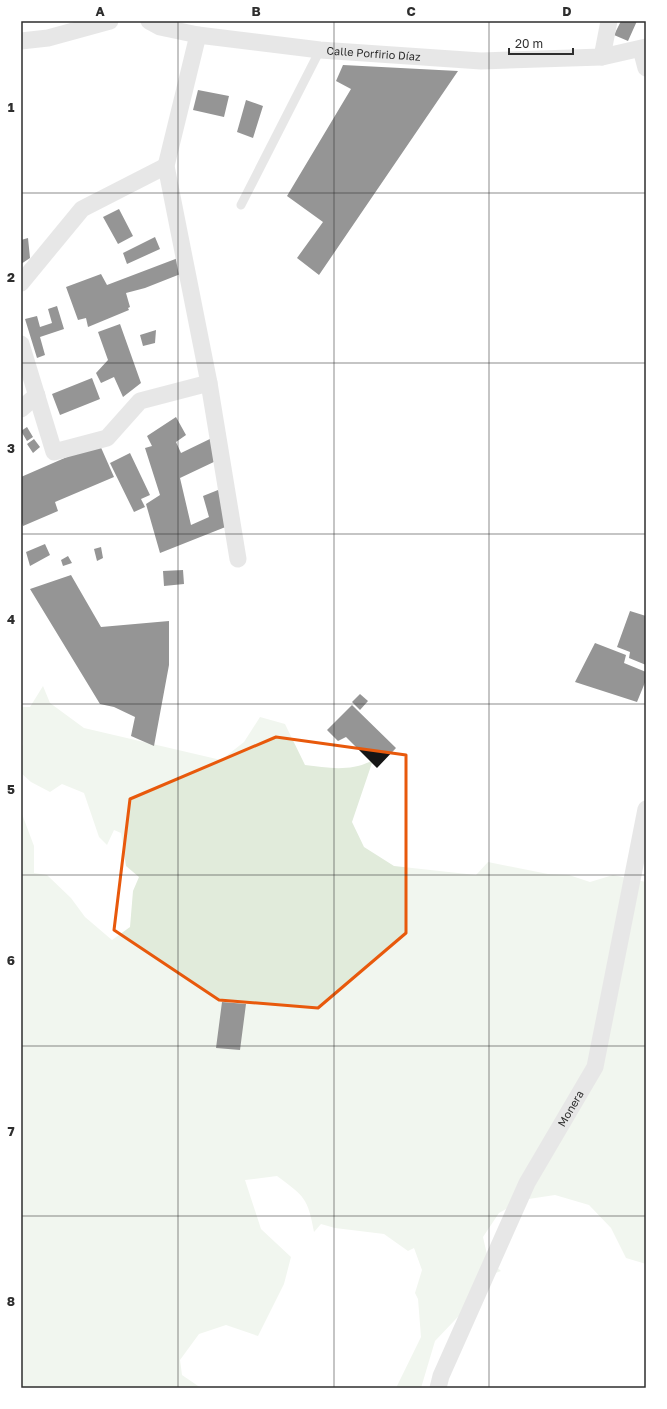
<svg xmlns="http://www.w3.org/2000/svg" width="667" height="1409" font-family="'Golos Text',sans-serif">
<rect width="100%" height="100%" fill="#fff"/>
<path fill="#e1ebdb" d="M43 686 50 703 84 728 221 760 244 742 260 717 285 724 305 765C328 768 352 772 373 760L352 822 364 847 394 866 476 875 488 862 548 874 569 875 590 882 613 875 646 882V1264L626 1258 611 1228 589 1205 555 1195 522 1200 499 1213 483 1237 488 1259 501 1271 490 1275 473 1301 435 1341 421 1388H396L421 1337 418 1299 415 1293 422 1270 414 1248 408 1251 384 1234 335 1228 321 1224 314 1232C308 1198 304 1196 277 1176L245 1180 261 1229 291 1257 284 1284 258 1336 226 1325 199 1334 180 1360 182 1375 201 1388H21V789L22 814 34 846V873L47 875 71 898 85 917 112 940 130 927 133 891 139 877 126 866 121 833 114 830 107 845 99 837 84 793 62 784 50 792 31 782 21 773V748L23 744 21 733V707H30Z"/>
<path fill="#151515" d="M621 21H637L628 41 614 35Z
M343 65 458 71 319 275 297 258 323 222 287 196 351 89 336 81Z
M198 90 229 96 224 117 193 110Z
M246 100 263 106 253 138 237 132Z
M119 209 133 236 118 244 103 217Z
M155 237 160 249 127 264 123 253Z
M28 238 30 258 21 264V240Z
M178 258 183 273 145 288 126 293 130 307 128 308 129 310 88 327 86 318 78 320 66 287 101 274 107 285Z
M57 306 64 329 40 337 45 355 37 358 25 319 37 316 40 327 52 323 48 309Z
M120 324 141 383 123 397 114 377 101 383 96 373 108 360 98 332Z
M156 330 155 343 143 346 140 335Z
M92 378 100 399 60 415 52 394Z
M176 417 186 435 176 442 181 453 214 437 218 460 180 478 191 525 209 517 203 496 223 488 228 526 160 553 146 504 160 495 145 448 152 446 147 436Z
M27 427 33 437 27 441 21 431Z
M34 439 40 447 33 453 27 444Z
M99 443 114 477 55 502 58 511 23 526 21 520V477Z
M130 453 150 495 141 499 145 507 134 512 110 463Z
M45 544 50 555 30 566 26 552Z
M101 547 103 558 97 561 94 549Z
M68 556 72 563 63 566 61 560Z
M183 570 184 584 164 586 163 571Z
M71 575 101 627 169 621V665L154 746 131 736 135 717 114 707 100 704 30 589Z
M630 611 646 616V665L629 658 630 652 617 647Z
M595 643 626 655 624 663 646 672V680L637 702 575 682Z
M360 694 368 701 360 710 352 702Z
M352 705 396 748 377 768 346 737 338 741 327 730Z
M222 1002 246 1004 240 1050 216 1048Z"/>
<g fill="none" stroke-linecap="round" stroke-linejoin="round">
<path stroke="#cbcbcb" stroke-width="9" d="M241 205 320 50"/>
<g stroke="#cbcbcb" stroke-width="17">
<path id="s1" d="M149 21 160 27 198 35 320 50 481 61 602 57 646 47"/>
<path d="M198 35 166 166 209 383 238 559"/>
<path d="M21 41 48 38 110 21"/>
<path d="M641 49 646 68"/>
<path d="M602 57 609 21"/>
<path d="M21 283 82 209 166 166"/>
<path d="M21 344 54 452 107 438 140 401 209 383"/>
<path d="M21 409 37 395"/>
<path id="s2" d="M438 1388 441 1376 527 1183 595 1067 646 809"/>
</g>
</g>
<path d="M0 0H667V1409H0ZM276 737 406 755V933L318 1008 219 1000 114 930 130 799Z" fill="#fff" fill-opacity=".55" fill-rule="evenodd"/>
<path fill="none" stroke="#e8590c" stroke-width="3" stroke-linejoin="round" d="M276 737 406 755V933L318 1008 219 1000 114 930 130 799Z"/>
<path fill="none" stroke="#2e2e2e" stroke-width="1" stroke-opacity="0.55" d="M178 21V1388M334 21V1388M489 21V1388M21 193H646M21 363H646M21 534H646M21 704H646M21 875H646M21 1046H646M21 1216H646"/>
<g text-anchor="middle" stroke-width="4" stroke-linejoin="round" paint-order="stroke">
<g font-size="11" fill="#2e2e2e" stroke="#fff">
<text dy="4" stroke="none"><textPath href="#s1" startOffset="228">Calle Porfirio Díaz</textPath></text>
<text dy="4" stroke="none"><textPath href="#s2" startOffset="310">Monera</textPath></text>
</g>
</g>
<rect width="667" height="1409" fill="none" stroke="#ffffff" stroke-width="44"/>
<path d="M509 48v6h64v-6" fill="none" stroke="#2e2e2e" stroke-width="2"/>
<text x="515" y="48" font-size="12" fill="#2e2e2e" stroke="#ffffff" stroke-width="3" paint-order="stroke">20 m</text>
<rect x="22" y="22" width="623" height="1365" fill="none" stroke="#2e2e2e" stroke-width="1.5"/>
<g font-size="13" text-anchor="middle" font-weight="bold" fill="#2e2e2e">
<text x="100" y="16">A</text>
<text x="256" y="16">B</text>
<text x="411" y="16">C</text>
<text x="567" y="16">D</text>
<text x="11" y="112">1</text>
<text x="11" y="282">2</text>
<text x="11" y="453">3</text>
<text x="11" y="624">4</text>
<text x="11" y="794">5</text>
<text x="11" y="965">6</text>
<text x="11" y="1136">7</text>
<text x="11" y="1306">8</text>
</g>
</svg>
